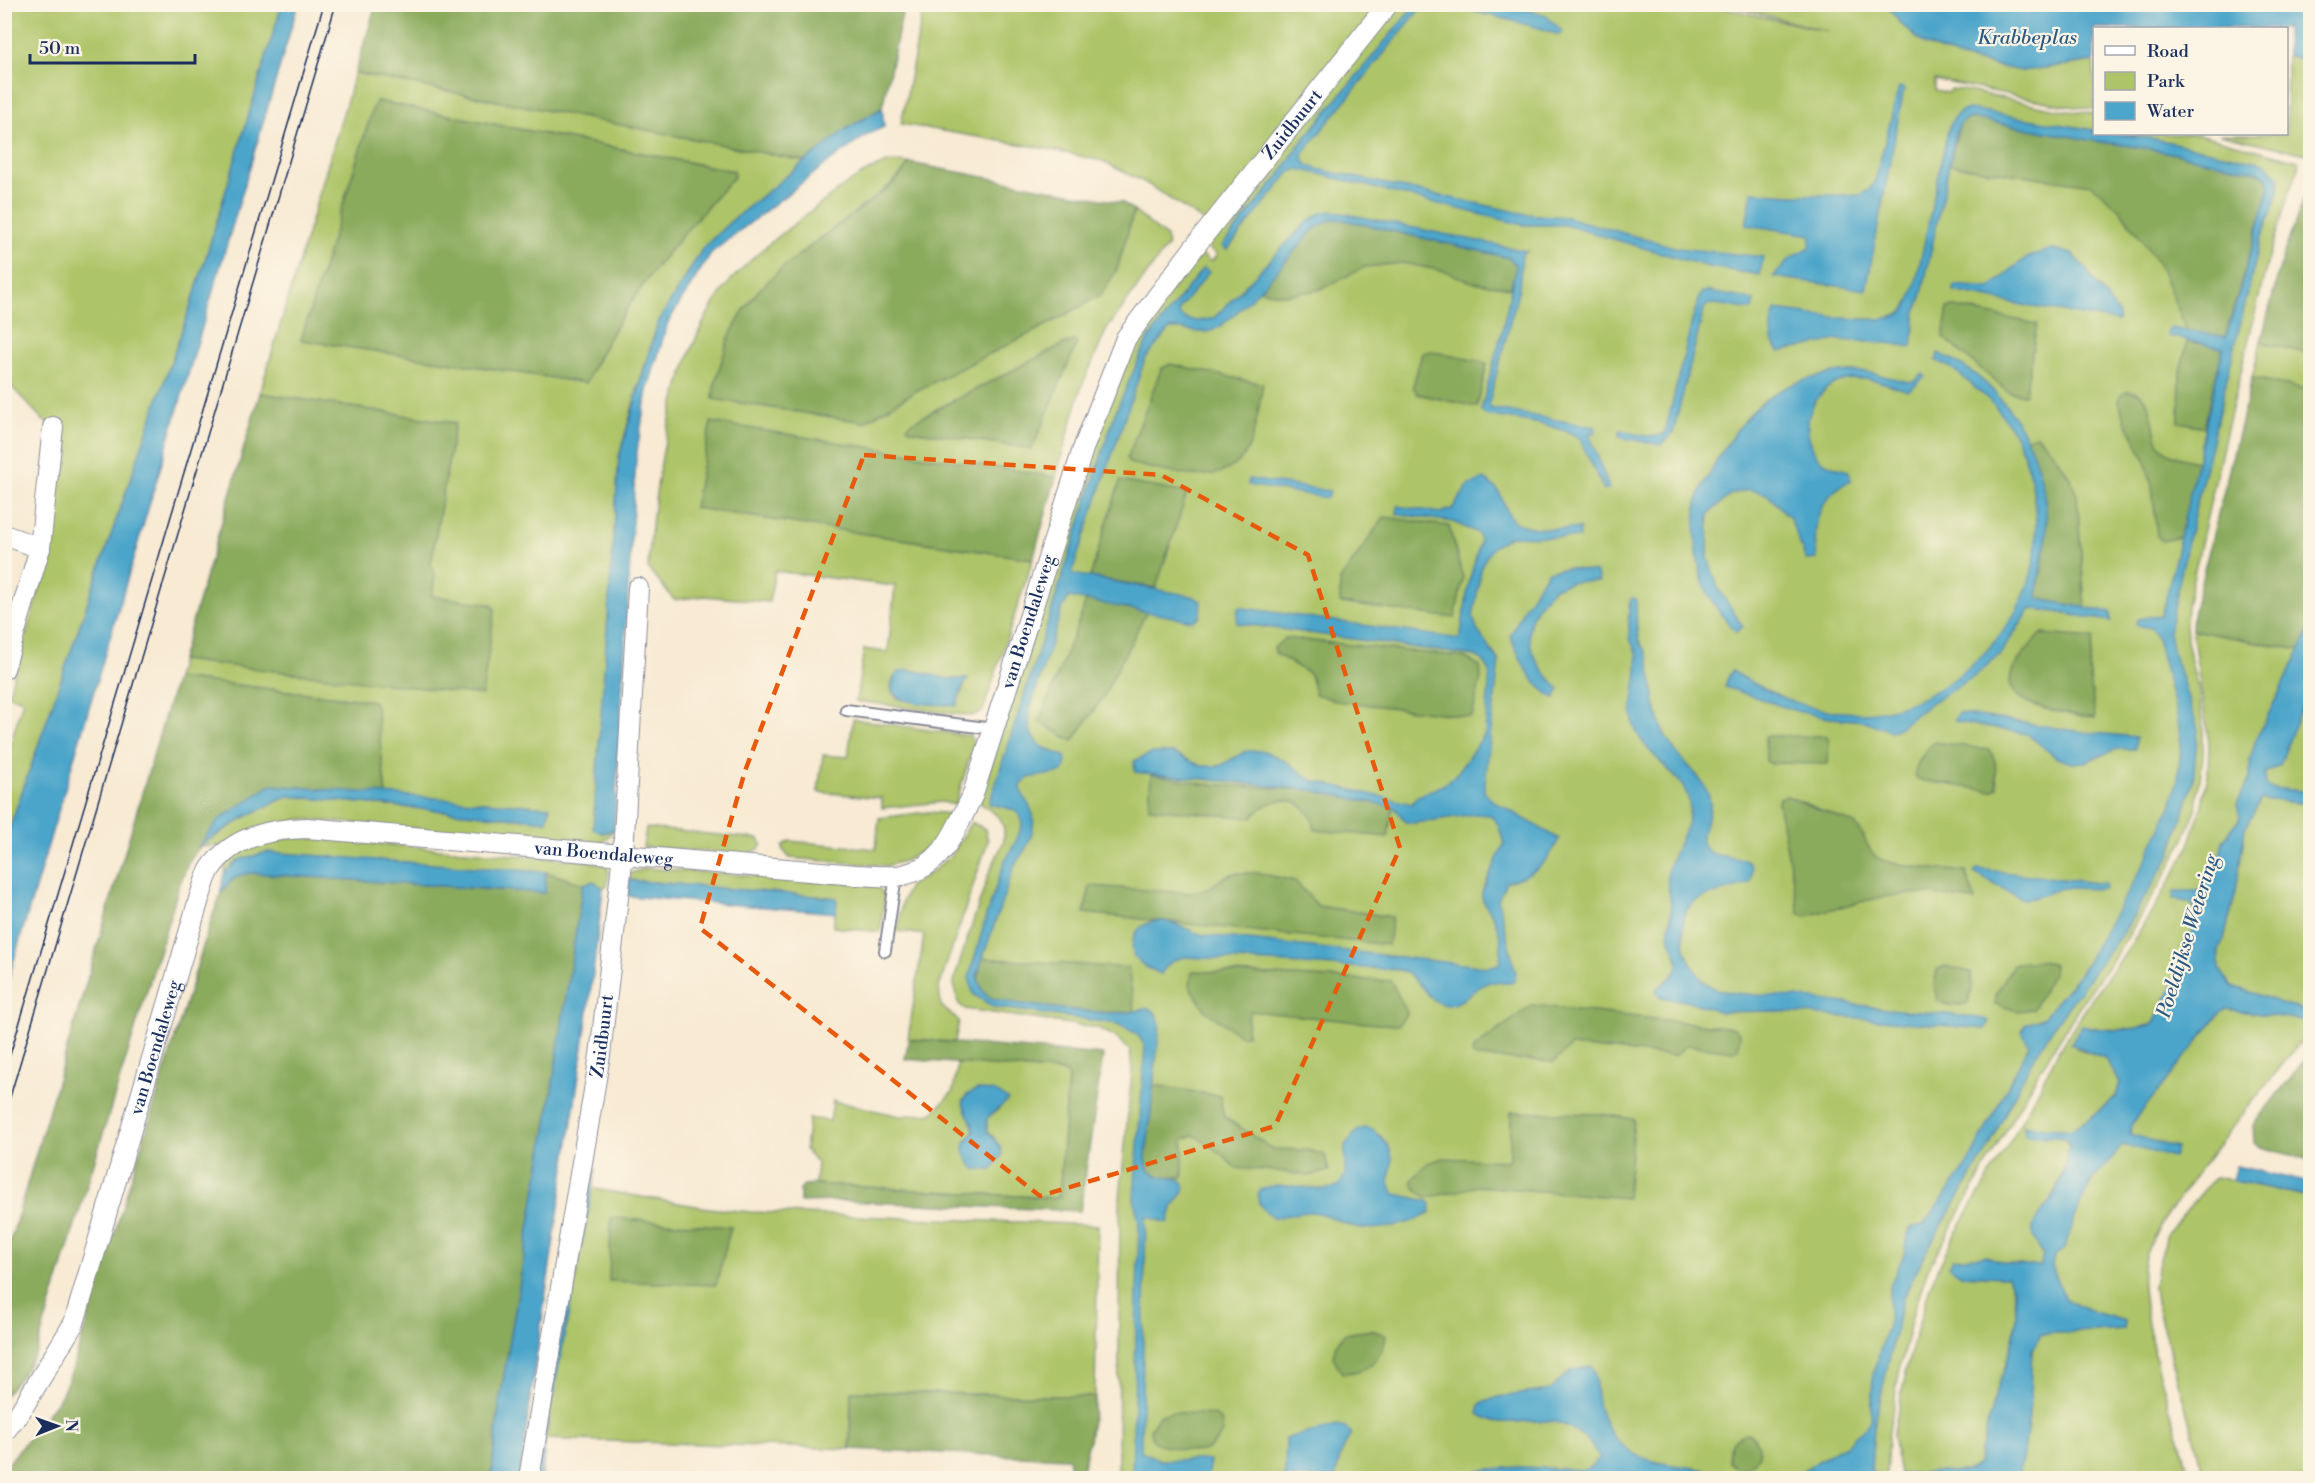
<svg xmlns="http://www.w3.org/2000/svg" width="2315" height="1483" font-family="'Libre Bodoni',serif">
<rect width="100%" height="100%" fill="#fcf5e5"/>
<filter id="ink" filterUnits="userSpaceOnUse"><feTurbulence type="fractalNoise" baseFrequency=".0167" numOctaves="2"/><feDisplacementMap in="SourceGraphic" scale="12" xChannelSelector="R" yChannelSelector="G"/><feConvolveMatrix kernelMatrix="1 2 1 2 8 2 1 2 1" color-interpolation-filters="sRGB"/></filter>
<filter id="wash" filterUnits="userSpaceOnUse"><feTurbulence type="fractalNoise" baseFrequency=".008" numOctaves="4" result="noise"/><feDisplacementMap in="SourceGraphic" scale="24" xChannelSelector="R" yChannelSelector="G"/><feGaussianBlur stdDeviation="1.35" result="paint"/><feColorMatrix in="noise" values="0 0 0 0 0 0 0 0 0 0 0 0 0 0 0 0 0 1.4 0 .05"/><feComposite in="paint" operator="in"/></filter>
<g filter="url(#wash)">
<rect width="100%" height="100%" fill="#f8ead3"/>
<path fill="#adc468" stroke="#647a63" stroke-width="1.5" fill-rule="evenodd" d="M1704 4 1827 31 1726 5 1887 4 1901 24 1924 44 1964 59 2022 71 2094 61V109L2068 106 1935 80V90L1948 93 1950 89 1963 90 2067 111 2094 113V134H2199L2299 161V167L2291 187 2268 260 2225 437 2187 605 2186 625 2188 650 2199 693 2203 728V755L2196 809 2185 837 2164 878 2114 958 2085 998 2033 1082 1928 1269 1913 1313 1900 1367 1888 1437 1886 1478H1118L1120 1198 1132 1071 1130 1050 1114 1036 1098 1028 965 1009 958 1003 954 984 955 977 989 873 1004 841V829L1000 818 979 802 1105 411 1129 351 1151 314 1201 254 1211 262 1217 255 1209 249 1206 244 1217 230 1146 183 1102 161 1043 148 901 124 924 5Z
M5 5H282L196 290 5 841V763L23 700 8 695 52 546 61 425 45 422 10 385H5Z
M2287 55 2310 62V155L2219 134H2286Z
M355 73 805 161 730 222 703 248 658 322 637 390 619 457 602 833 614 830 602 844 300 819 222 846 198 847 247 816 288 796 547 821 550 808 386 795 376 706 373 701 176 678 181 660 229 664 492 605 432 596 435 575 431 564 454 423 260 393ZM377 101 733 171 734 177C673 244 623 300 586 383L301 340 373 108Z
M891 162 910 163C891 188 875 196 851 215 813 244 773 272 744 310L864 422 914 392 1101 295 1117 269 1134 211 1166 237 1168 245 1107 329 1081 388 1056 477 711 423 694 508 1033 559 983 711 972 716 856 701 864 649 888 652 895 586 775 571 769 602 704 596 674 600 648 568C654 485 673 358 723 290 746 260 778 237 807 214 834 194 859 171 891 162ZM1074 341 1032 449 912 430 908 427 912 422 1062 345ZM906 670 921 672 947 679H967L956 706 898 699 892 693C889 680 895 674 906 670Z
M2261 342 2310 354V390L2252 378Z
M2192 630 2300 650 2255 742 2250 761V777L2240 818 2223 841 2218 866 2198 891 2191 903 2196 913 2184 965 2153 1024C2129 1031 2107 1032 2083 1025L2076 1048 2105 1058 2120 1082 2116 1096 2089 1119 2070 1130 2024 1126 2026 1135 2065 1138 2070 1146 2059 1182 2052 1199 2039 1215 2033 1237 2043 1254 2040 1266 2005 1263 1986 1256 1949 1266 1961 1275 2008 1277C2027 1318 2007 1358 1995 1397 1988 1419 1984 1442 1978 1464L1969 1471 1900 1474 1893 1435 1909 1358 1930 1286 1952 1239 2014 1135 2059 1050 2093 997 2124 955 2155 907 2187 851 2201 809 2208 775 2209 743Z
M2310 691V792L2271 788 2266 786 2265 773 2280 764 2299 713Z
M853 719 970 736 974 744 955 805 942 802 882 808V798L818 792 823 755 848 757Z
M2261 799 2310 804V1013L2232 986 2220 970 2218 950 2224 939 2236 891 2245 828Z
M928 812 953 814 943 832 928 848 907 860 886 866 790 858 783 850V846L790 841 876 849 879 818Z
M971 822 985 829 988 841 939 987 941 1006 959 1021 955 1042 908 1039 924 935 898 931 902 903 909 886 933 871 953 853Z
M646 828 759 839 762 844 759 849 748 854 643 847Z
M294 837 588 861 605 865 609 871 607 885 603 888 594 881 583 884 546 872 238 860 224 874 227 860 246 846Z
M647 868 865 884 878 888 885 895 880 932 833 927 837 898 629 880 631 873Z
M2227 1009 2308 1021 2310 1015V1030C2269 1082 2226 1133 2187 1187 2172 1209 2153 1232 2145 1257 2132 1303 2177 1429 2191 1478H2017L2024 1452 2032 1350 2041 1334 2124 1329 2125 1321 2087 1310 2065 1299 2052 1266 2054 1256 2091 1182 2123 1145 2174 1156 2176 1148 2129 1134 2131 1125 2221 1012Z
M958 1063 1066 1072 1068 1080 1059 1197 1054 1198 815 1184 817 1163 805 1150 809 1118 830 1121 833 1101 900 1116 933 1113 953 1091ZM968 1094 998 1110 987 1118C985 1128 987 1132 995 1138L967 1139 973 1134C975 1121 964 1114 963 1101Z
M2215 1177 2310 1197V1478H2205L2156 1302 2154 1287 2156 1274 2167 1234Z
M583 1187 708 1208 751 1212 1098 1225 1095 1397 851 1391 850 1449 545 1439Z"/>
<path fill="#8aaa5c" stroke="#526c5d" stroke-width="1.5" d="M376 5H904L882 108 846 129 816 154 805 161 355 73Z
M377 101 733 171 734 177C673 244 623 300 586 383L301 340 373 108Z
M1971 118 2095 141 2152 149 2256 171 2267 177 2270 186 2225 337 2187 331 2159 264 2121 211 2092 185 1949 165 1960 122 1965 119Z
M910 163 1123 203 1134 211 1117 269 1101 295 1045 326 914 392 864 422 713 399 714 387 729 337 744 310 758 291 782 268 894 183Z
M2310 182V354L2261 342 2283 255Z
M1331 219H1340L1511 258 1517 265 1510 288 1472 282 1444 271 1403 263 1365 267 1319 290 1285 295 1258 290 1314 229Z
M1955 307 2037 324 2025 395 2008 392 1943 337 1948 308Z
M1074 341 1077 343 1032 449 911 430 907 427 912 422 1062 345Z
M2188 341 2223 348 2204 427 2179 422 2180 371Z
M1430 351 1487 363 1477 407 1417 394 1413 386 1422 353Z
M1170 364 1263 384C1259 404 1257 425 1250 444 1231 494 1168 471 1129 463L1127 459 1161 369Z
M2252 378 2310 390V629L2300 650 2192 630 2193 614Z
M2127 391C2157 390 2150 430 2160 446 2167 456 2187 459 2198 463L2180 537 2162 541 2157 536 2152 485 2146 462 2123 416 2119 401 2121 394Z
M260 393 455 423 431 564 435 575 432 596 484 603 492 605 495 609 482 695 181 660Z
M711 422 1056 477 1033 559 694 508Z
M2037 435C2054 453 2069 471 2077 495L2085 608 2038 599 2036 594 2041 573 2046 539 2026 438Z
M1120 481 1187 493 1156 588 1090 577Z
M1384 517 1449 526 1463 578 1455 618 1340 603V580Z
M1086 600 1147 611 1103 697 1073 741 1039 722 1082 613Z
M2042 634 2094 638 2089 668 2095 718C2070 714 1986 707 2017 663 2025 652 2031 642 2042 634Z
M1285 638 1464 657 1480 666 1481 678 1472 717 1337 701 1315 694 1310 674 1276 654 1274 648Z
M176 678 373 701 376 706 386 795 271 785 219 820 188 863 179 886 36 1352 21 1376 5 1395V1259Z
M1765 736H1827L1829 740 1828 764 1770 763 1766 761Z
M1934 742 1990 750 1995 761 1997 788 1992 791 1919 780 1915 776C1916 761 1925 752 1934 742Z
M1151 774 1203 784 1310 790 1394 800 1388 837 1315 830C1310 795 1271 791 1252 818L1149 808Z
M1787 796 1855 824C1864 833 1866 846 1874 855 1885 867 1948 870 1966 872L1975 900C1960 899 1944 896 1929 894 1888 891 1844 907 1805 916L1799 913 1778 802 1779 798Z
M546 872 583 884 546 1129 500 1399 491 1478H5V1468L61 1396 72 1370 212 918C219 897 225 876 250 873L545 893Z
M1235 873H1258L1295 881 1318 906 1392 917 1388 945 1084 913 1090 886 1190 893 1209 888 1224 877Z
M982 958 1128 968 1135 1012C1112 1014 1004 1007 988 996 974 987 979 970 982 958Z
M2042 961 2054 965 2053 973 2033 1009 2017 1011 1995 1004V995L2013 965 2025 962Z
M1944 966 1971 972 1972 989 1968 1003C1956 1007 1948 1006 1937 1000L1934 985 1937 970Z
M1192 971 1391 981 1407 1013 1398 1025 1377 1024 1251 1011 1248 1018 1247 1035 1241 1036 1206 1011 1190 987Z
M1532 1005 1735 1028 1740 1034 1738 1049 1733 1051 1687 1045 1675 1056 1571 1046 1554 1062 1476 1057 1472 1054 1473 1049Z
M909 1039 1103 1055 1080 1211 843 1201 800 1202V1190L804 1185 815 1184 1054 1198 1059 1197 1068 1080 1066 1072 905 1059Z
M2310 1053V1160L2260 1147 2254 1143 2253 1125Z
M1153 1085 1220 1096 1224 1117 1273 1149 1307 1150 1325 1155 1329 1171 1309 1176 1278 1171 1235 1168 1223 1155 1194 1135 1183 1139V1177L1158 1176 1148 1170 1146 1159Z
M1511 1112 1601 1114 1634 1119 1627 1198 1478 1186 1427 1198 1414 1187 1412 1180 1428 1163 1443 1158 1507 1161 1510 1156Z
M611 1218 731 1227 716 1285 609 1281Z
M1371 1330 1386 1335C1383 1360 1367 1373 1342 1373L1333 1357 1336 1345 1344 1334Z
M851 1391 1095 1397 1089 1442 1080 1478H1071L1068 1458 850 1449Z
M1171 1412 1214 1415 1221 1420 1223 1432C1218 1440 1211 1449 1202 1451 1196 1453 1160 1446 1155 1442 1151 1439 1151 1434 1150 1429L1159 1416Z
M1748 1433C1752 1437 1756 1439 1758 1444 1764 1459 1748 1471 1735 1467L1729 1462C1729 1447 1731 1436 1748 1433Z"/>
<path fill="#4ca5ca" stroke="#346a94" stroke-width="1.5" d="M282 4 298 5 5 990V841L196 290Z
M1424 4 1304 152 1303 160 1307 165 1317 169 1526 214 1566 217 1678 248 1763 257 1760 275 1709 267 1565 225H1523L1299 169 1290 172 1227 250 1222 246 1279 176 1299 145 1415 5Z
M1450 5H1506L1544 14 1563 32 1559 35 1540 28Z
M1887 5H2310V62L2287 55 2286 28H2094V61L2022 71 1964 59 1924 44 1901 24Z
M1899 87 1904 88 1866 290 1773 277 1792 257 1810 247 1811 235 1746 225 1752 192 1791 195H1860L1869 190 1875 181Z
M882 108 884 127 868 134 825 165 711 253 668 322 647 391 636 457 614 830 602 833 593 829 619 457 658 322 703 248 730 222 805 161 816 154 846 129Z
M1969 109 2094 130V134H2119L2156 139 2264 163 2279 176V192L2260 242 2188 540 2169 632 2172 648 2198 729 2193 782 2180 825 2170 856 2126 928 2052 1029 2030 1064 1987 1151 1927 1250 1903 1298 1874 1427 1871 1469 1877 1478H1794V1476L1850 1442 1871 1421 1873 1373 1889 1321V1288L1905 1252 1906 1239 1911 1228 1923 1225 1966 1167 2029 1045 2022 1031 2026 1024 2044 1017 2080 973 2142 868 2171 806 2178 779 2181 745 2177 714 2156 635 2151 628 2136 625 2137 620C2144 616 2153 618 2161 615L2165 603 2223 348 2168 336V331L2171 328 2226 337 2270 186 2267 177 2256 171 2152 149 2095 141 1971 118C1957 120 1956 133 1953 146L1922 294 1916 312 1912 347 1887 343 1837 340 1779 352C1768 340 1770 325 1775 310 1801 313 1878 326 1898 315 1910 309 1913 291 1917 278L1947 134C1952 120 1954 112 1969 109Z
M1332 211 1527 251 1522 254 1519 289 1489 402 1490 408 1596 427 1595 433H1589L1609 488 1604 490 1579 438C1561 424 1509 419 1485 415L1481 410 1502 331 1516 266 1510 258 1340 219H1331L1314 229C1296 249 1231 326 1211 331 1197 335 1184 327 1170 329L1145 359 1073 569V574L1192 596 1201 601 1200 617 1193 621 1069 597 1062 609 1029 712C1027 741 1039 748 1065 756L1066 763 1063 772 1028 778 1021 785C1021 795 1025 798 1030 807 1040 826 1027 849 1015 864L977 975C979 982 981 991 987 996 999 1004 1098 1013 1116 1013 1127 1013 1138 1011 1148 1008L1155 1012 1160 1023 1146 1158 1148 1170 1158 1176 1180 1179 1185 1187 1183 1193 1172 1208 1168 1223 1146 1216 1141 1451 1160 1460H1210L1207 1478H1132L1139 1223 1134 1199 1145 1046 1137 1034 1118 1024 993 1007 973 994 969 978 987 913 1004 863 1016 841 1022 826 1021 818 1015 810 989 804 1115 413 1148 339 1203 268 1209 272 1179 309V314C1187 324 1203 321 1214 318L1307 222 1321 213Z
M2054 249 2072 254 2085 268 2119 315 2118 321 2027 306 1954 291 1955 285 1990 288C2013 269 2022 255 2054 249Z
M1706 291 1754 300 1752 310 1714 304 1707 305 1704 309 1673 433 1661 445 1619 437 1621 430C1634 433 1653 441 1665 433L1693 317 1701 293Z
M1938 353C2010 382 2053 465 2046 541 2044 553 2035 591 2038 599L2110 612 2111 621 2036 609 2030 610 2000 654 1975 676 1932 702 1896 730 1890 731 1865 721 1830 718 1796 711 1725 687 1728 677 1732 671C1774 696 1806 711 1856 713 1923 715 1997 657 2023 597 2038 563 2038 534 2034 499 2030 458 2012 418 1980 392 1967 381 1952 365 1936 361Z
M1841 372H1867L1909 382 1915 381 1923 374 1925 377 1908 391C1891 385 1872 377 1854 379 1823 380 1803 409 1809 437 1811 445 1814 453 1819 458 1827 466 1839 468 1849 471L1851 480C1817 497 1812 525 1817 559L1806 560 1790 518 1767 494 1750 490 1731 494 1709 514 1708 558 1718 588 1743 627 1736 632C1723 617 1710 601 1703 582 1696 559 1692 518 1699 495 1701 488 1706 481 1709 475 1725 444 1748 408 1779 391 1799 380 1819 376 1841 372Z
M1249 479 1330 491 1327 498 1248 485Z
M1484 479C1505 492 1499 498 1510 516 1519 533 1562 528 1580 529L1579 538 1510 536 1493 547 1482 564 1473 617 1477 630 1499 661 1484 792 1492 800 1559 839C1547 865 1533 875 1506 882L1498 900 1516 974 1514 982C1506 985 1499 981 1491 982 1470 986 1458 1017 1434 1000 1421 990 1417 976 1400 970L1186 957C1173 959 1168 963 1161 974L1146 967 1134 957C1128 936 1140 920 1163 921 1174 922 1192 932 1204 935L1488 967 1499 964C1504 947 1500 928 1491 913 1486 905 1481 901 1482 892L1504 844 1498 824 1490 815 1475 814 1415 823 1406 822 1394 807 1310 790 1135 772 1134 761 1152 753H1174L1201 766H1220L1246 751H1265L1287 762 1311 780 1412 804 1416 797 1443 785 1455 776 1485 734 1490 672 1481 659 1475 656 1237 623 1238 607 1460 639 1469 582 1480 541 1478 533 1453 522 1397 514 1398 506 1440 513 1452 509 1468 486Z
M1568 568 1596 572 1599 581C1584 581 1570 581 1557 587 1551 589 1547 595 1543 600 1515 630 1534 666 1560 689L1555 698C1529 684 1522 661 1510 636L1525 606 1548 571Z
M1632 598 1636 599C1637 613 1635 628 1639 641 1640 645 1644 648 1646 652 1649 659 1650 668 1651 675 1654 696 1656 718 1666 737 1677 760 1705 775 1710 801 1713 817 1697 831 1703 845 1714 868 1764 844 1750 883 1710 900 1674 888 1685 947 1687 959 1700 982 1712 987 1731 996 1772 995 1794 997 1828 1000 1863 1006 1898 1010 1926 1013 1955 1014 1984 1019L1989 1021 1985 1029 1773 1011 1721 1012 1691 1002 1661 997 1656 991C1661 981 1674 980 1677 969 1681 960 1672 947 1670 939 1667 929 1671 921 1671 911 1672 896 1664 881 1669 866 1676 844 1695 822 1688 797 1681 774 1644 754 1635 728 1627 708 1640 677 1637 655 1636 649 1631 644 1630 638 1629 628 1626 606 1632 598Z
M2310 629V691L2299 713 2280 765 2265 773 2266 786 2271 788 2310 792V804L2261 799 2245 828 2236 891 2224 939 2218 950 2220 970 2232 986 2310 1013 2308 1021 2227 1009 2221 1012 2131 1125 2130 1134 2176 1148 2174 1157 2123 1145 2091 1182 2079 1207 2064 1249 2054 1256 2052 1266 2065 1299 2087 1310 2125 1321 2124 1329 2041 1334 2032 1350 2029 1417 2024 1452 2017 1478H1900V1474L1969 1471 1978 1464C1984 1442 1988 1419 1995 1397 2007 1359 2028 1316 2008 1277L1961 1275 1949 1267 1953 1259 1986 1256 2005 1263 2040 1266 2043 1254C2039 1246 2031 1237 2033 1228 2035 1217 2045 1209 2051 1200 2061 1185 2066 1164 2070 1146L2065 1138 2025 1135 2024 1126 2070 1130 2089 1119 2116 1097 2120 1082 2105 1058 2071 1044 2082 1025C2107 1032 2129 1032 2153 1024L2184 965 2196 913 2191 903 2173 899 2174 891H2198L2218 866 2223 841 2240 818 2237 804 2250 777V761L2255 742Z
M906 670 921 672 947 679H968L963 686 956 706C936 703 874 708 897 673Z
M1959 713 2083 732 2136 737 2135 749H2117L2085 762 2072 763 2057 758 2027 734 1958 722 1954 720Z
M271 785 550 807 547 821 288 796 247 816 198 847 219 820Z
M267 852 546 872 545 893 250 873C235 875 229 882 220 894L224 874 238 860Z
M1977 869 2105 884V889L2062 888 2037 897 2026 899 2020 898 1974 873Z
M629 880 837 898 836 913 628 896Z
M594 881 603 888C582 1086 544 1281 520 1478H491L500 1399 546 1129 583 884Z
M977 1090C990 1090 998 1091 1008 1100L987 1118V1131L1000 1146 1002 1155 992 1170 975 1169C964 1157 958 1145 973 1134 975 1121 964 1113 963 1101L968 1094Z
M1368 1128C1379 1133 1391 1145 1392 1158 1393 1175 1383 1177 1395 1194L1428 1201 1431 1204 1430 1213C1409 1225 1376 1233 1352 1226 1338 1222 1327 1213 1312 1212 1300 1211 1287 1216 1274 1218 1268 1213 1257 1206 1258 1196 1260 1177 1313 1190 1325 1189 1329 1189 1334 1187 1339 1186L1345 1174V1145L1359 1129Z
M2236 1166 2310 1183V1197L2232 1180Z
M596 1169 545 1439 542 1478H536L587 1176Z
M1592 1366C1598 1382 1595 1393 1599 1407 1618 1470 1669 1461 1721 1473L1723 1478H1469L1478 1470 1519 1467 1586 1470 1600 1458C1590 1440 1570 1422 1547 1421 1521 1419 1502 1429 1478 1414L1480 1404 1498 1397 1550 1390 1570 1371Z
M1337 1426 1346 1428 1351 1433 1340 1456 1335 1478H1285L1286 1438Z"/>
</g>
<g filter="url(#ink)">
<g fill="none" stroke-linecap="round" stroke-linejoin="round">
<g stroke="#8a8c98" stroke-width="14">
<path id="lane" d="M846 710 994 729
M885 951 896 875"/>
</g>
<g stroke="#8a8c98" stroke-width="22">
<g id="street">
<path d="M4 535 40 548"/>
<path d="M4 669 40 548 53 427"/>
<path id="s1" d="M4 1432 20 1412 74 1323 199 899C203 889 205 877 211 868 233 836 271 829 307 828L856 875C871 875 889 878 903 875 944 866 955 830 972 797L1083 449 1126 338 1196 245 1388 4"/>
<path id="s2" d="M529 1478 600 1055 623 854 638 588"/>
</g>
</g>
<use href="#lane" stroke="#fff" stroke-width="10"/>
<use href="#street" stroke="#fff" stroke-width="20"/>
<path stroke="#1b2f5e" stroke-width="1.5" d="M4 1075 324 4
M4 1117 336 4"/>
</g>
</g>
<path fill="none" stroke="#e8590c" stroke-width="4.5" stroke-dasharray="12 8" stroke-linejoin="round" d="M864 455 1161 475 1308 555 1400 848 1275 1126 1040 1196 700 928 745 771Z"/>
<g text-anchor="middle" stroke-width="4.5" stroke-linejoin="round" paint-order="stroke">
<g font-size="18" fill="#1b2f5e" stroke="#fcf5e5">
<text dy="6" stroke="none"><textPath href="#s1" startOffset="2175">Zuidbuurt</textPath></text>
<text dy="6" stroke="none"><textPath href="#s1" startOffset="1604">van Boendaleweg</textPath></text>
<text dy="6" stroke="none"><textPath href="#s1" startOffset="1011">van Boendaleweg</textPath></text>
<text dy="6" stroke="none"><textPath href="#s2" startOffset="448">Zuidbuurt</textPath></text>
<text dy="6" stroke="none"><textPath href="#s1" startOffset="417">van Boendaleweg</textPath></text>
</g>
<g font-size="20" font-style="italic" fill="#2c5884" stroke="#fcf5e5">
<text x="2027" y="44">Krabbeplas</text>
<text transform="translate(2187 936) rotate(-73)" y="7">Poeldijkse Wetering</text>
</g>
</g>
<rect width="2315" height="1483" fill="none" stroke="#fcf5e5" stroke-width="24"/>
<rect x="2093" y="27" width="195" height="108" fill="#fcf5e5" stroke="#a2a6af" stroke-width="1.5"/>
<rect x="2105" y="46" width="30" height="9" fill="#ffffff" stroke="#a2a6af" stroke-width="1.5"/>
<text x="2147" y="57" font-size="18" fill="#1b2f5e">Road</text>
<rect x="2105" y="72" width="30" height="18" fill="#adc468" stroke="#a2a6af" stroke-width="1.5"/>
<text x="2147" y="87" font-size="18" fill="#1b2f5e">Park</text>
<rect x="2105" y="102" width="30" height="18" fill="#4ca5ca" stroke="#a2a6af" stroke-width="1.5"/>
<text x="2147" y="117" font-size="18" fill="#1b2f5e">Water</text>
<g transform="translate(57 1426) rotate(89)" stroke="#fcf5e5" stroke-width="4.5" paint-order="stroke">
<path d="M0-4.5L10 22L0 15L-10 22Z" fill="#1b2f5e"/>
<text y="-9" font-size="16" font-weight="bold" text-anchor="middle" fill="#1b2f5e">N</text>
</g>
<path d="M30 54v9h165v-9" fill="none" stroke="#1b2f5e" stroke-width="3"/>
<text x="39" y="54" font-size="18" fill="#1b2f5e" stroke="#fcf5e5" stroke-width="4.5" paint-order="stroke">50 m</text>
</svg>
